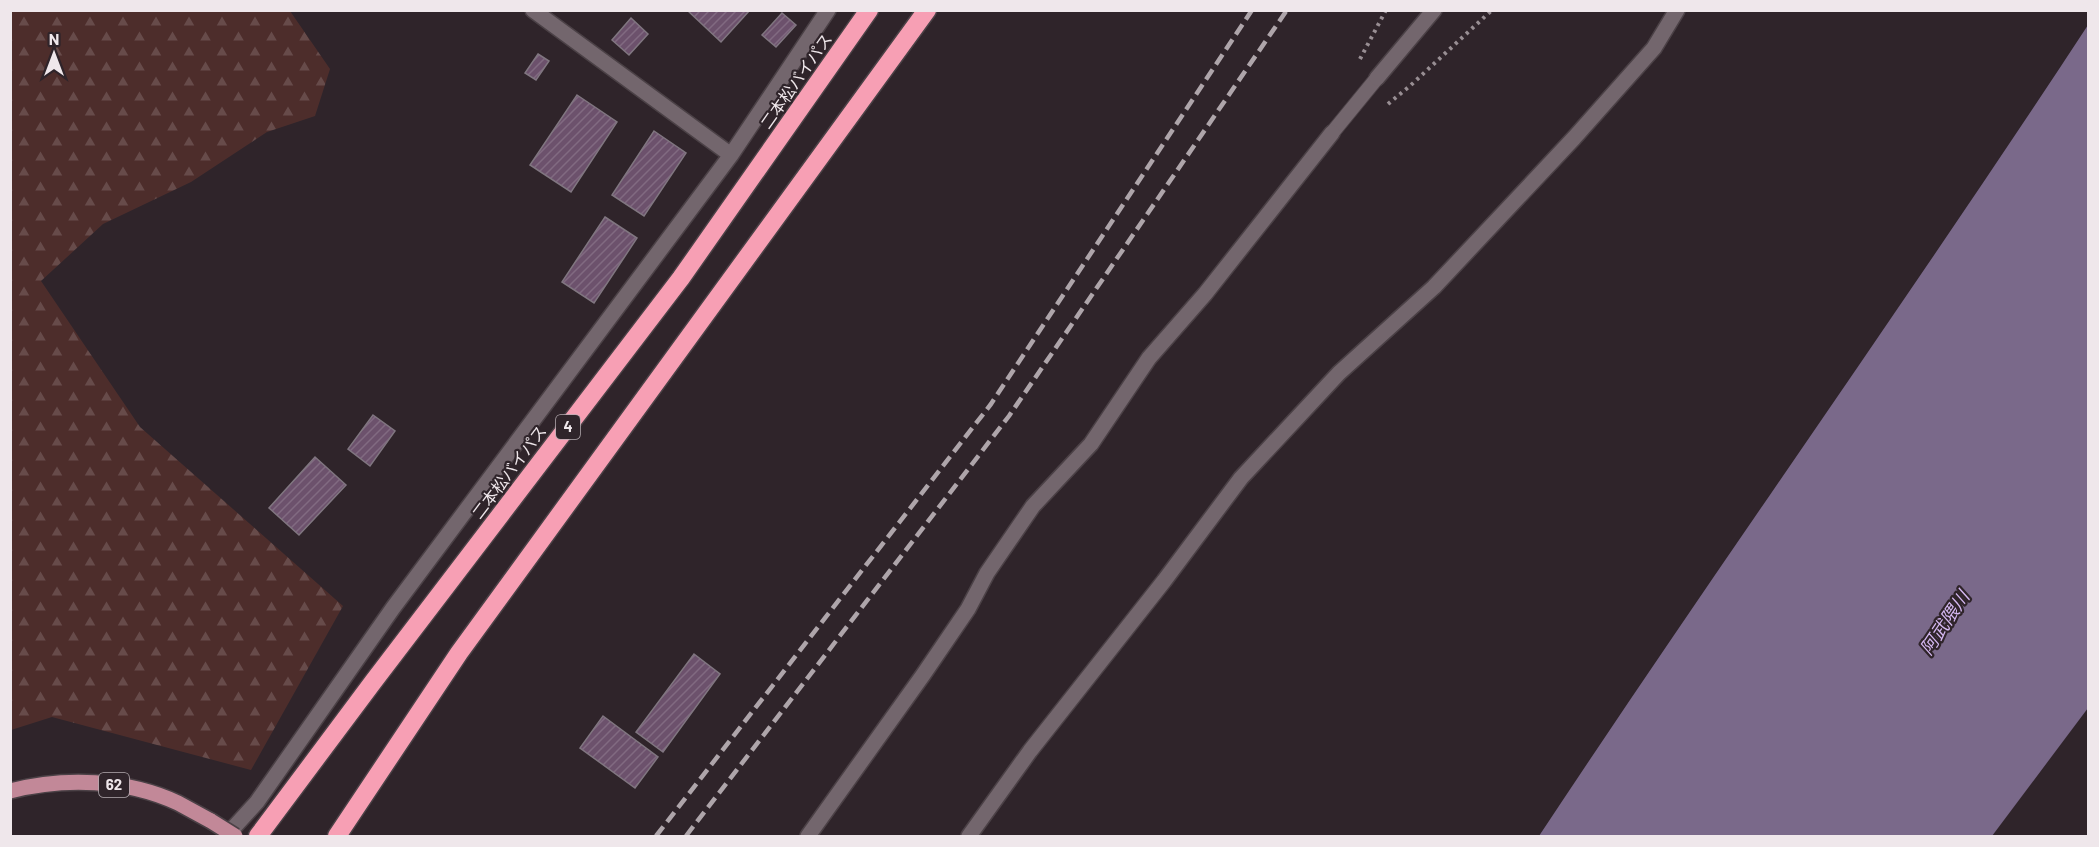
<svg xmlns="http://www.w3.org/2000/svg" width="2099" height="847" font-family="Barlow,'Noto Sans JP',sans-serif">
<defs>
<pattern id="forest-firs" width="22" height="20" patternUnits="userSpaceOnUse" patternTransform="scale(1.5)"><rect width="22" height="20" fill="#4d2d2b"/><path d="M5 1l3.5 6h-7zM16 11l3.5 6h-7z" fill="#674b4a"/></pattern>
<pattern id="building-hatch" width="6" height="6" patternUnits="userSpaceOnUse" patternTransform="scale(1.5)"><rect width="6" height="6" fill="#6c516c"/><path d="M-1 1l2-2M0 6l6-6M5 7l2-2" fill="none" stroke="#816a81"/></pattern>
</defs>
<rect width="100%" height="100%" fill="#2f242a"/>
<path fill="url(#forest-firs)" d="M11 10 290 11 330 69 315 116 267 132 191 182 103 224 41 281 140 427 343 606 251 770 52 717 11 730Z"/>
<path fill="#7a698a" d="M2088 25V708L1992 836H1539C1719 564 1909 298 2088 25Z"/>
<path fill="url(#building-hatch)" stroke="#807680" stroke-width="1.5" d="M687 10H750L721 42Z
M782 13 796 25 776 47 762 35Z
M631 18 648 34 629 55 612 40Z
M538 54 549 61 536 80 525 73Z
M577 95 617 122 571 192 530 165Z
M654 131 686 153 644 216 612 195Z
M605 217 637 238 594 303 562 282Z
M373 415 395 431 370 466 348 449Z
M315 457 346 485 299 535 269 508Z
M694 654 720 674 663 752 636 732Z
M603 716 658 757 635 788 580 748Z"/>
<g fill="none" stroke-linecap="round" stroke-linejoin="round">
<g stroke="#4b4146" stroke-width="16">
<path id="lane" d="M1332 133 1377 78"/>
</g>
<g stroke="#4b4146" stroke-width="18">
<path id="street" d="M533 10 731 155
M1377 78 1434 10
M226 836 257 802 393 608 731 155 828 10
M808 836 923 675 968 609 987 573 1033 506 1091 444 1149 358 1205 294 1332 133
M969 836 1030 751 1164 581 1241 478 1339 373 1434 287 1574 138 1654 48 1677 10"/>
</g>
<g stroke="#4b4146" stroke-width="18">
<path id="primary" d="M10 791C64 777 127 779 178 803 189 809 200 815 211 821"/>
</g>
<g stroke="#4b4146" stroke-width="21">
<path id="highway" d="M258 836 373 682 681 278 869 10
M337 836 459 653 927 10"/>
</g>
<path stroke="#988e93" stroke-width="4" stroke-dasharray="3 4.5" stroke-linecap="butt" d="M1360 59 1386 10
M1388 104 1411 85 1492 10"/>
<use href="#lane" stroke="#73666d" stroke-width="14"/>
<use href="#street" stroke="#73666d" stroke-width="15"/>
<use href="#primary" stroke="#c28898" stroke-width="15"/>
<use href="#highway" stroke="#f79fb4" stroke-width="18"/>
<path stroke="#aea5aa" stroke-width="4.5" stroke-dasharray="12 6" stroke-linecap="butt" d="M656 836 991 404 1252 10
M686 836 1009 416 1287 10"/>
<g stroke="#4b4146" stroke-width="18" stroke-linecap="butt">
<path id="primary-bridge" d="M211 821 235 836"/>
</g>
<use href="#primary-bridge" stroke="#c28898" stroke-width="15"/>
</g>
<g text-anchor="middle" stroke-width="4.5" stroke-linejoin="round" paint-order="stroke">
<g fill="#2f242a" stroke="#b5acb1" stroke-width="1.5">
<rect x="556" y="415" width="24" height="24" rx="4.5"/>
<rect x="99" y="773" width="30" height="24" rx="4.5"/>
</g>
<g font-size="15" font-weight="bold" fill="#efe7eb">
<text x="568" y="432">4</text>
<text x="114" y="790">62</text>
</g>
<g font-size="16" fill="#efe7eb" stroke="#2f242a">
<text transform="translate(796 81) rotate(-55)" y="6">二本松バイパス</text>
<text transform="translate(509 472) rotate(-53)" y="6">二本松バイパス</text>
</g>
<g font-size="18" font-style="italic" fill="#d4b8f1" stroke="#2f242a">
<text transform="translate(1945 623) rotate(-56)" y="6">阿武隈川</text>
</g>
</g>
<rect width="2099" height="847" fill="none" stroke="#efe7eb" stroke-width="24"/>
<g transform="translate(54 54)" stroke="#2f242a" stroke-width="4.5" paint-order="stroke">
<path d="M0-4.5L10 22L0 15L-10 22Z" fill="#efe7eb"/>
<text y="-9" font-size="16" font-weight="bold" text-anchor="middle" fill="#efe7eb">N</text>
</g>
</svg>
